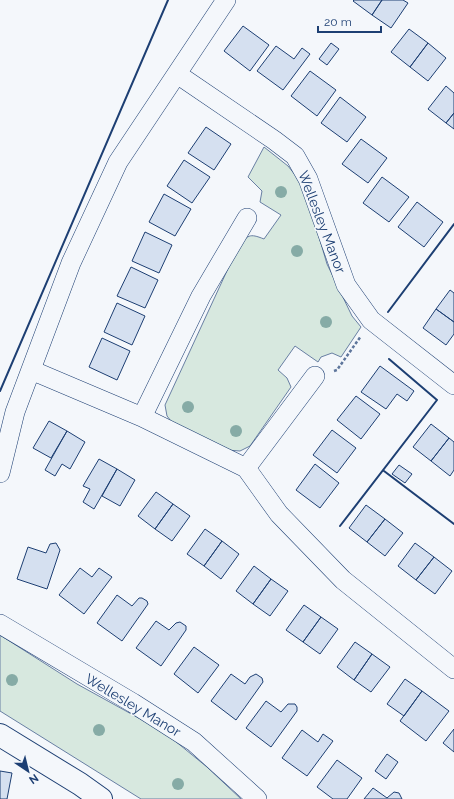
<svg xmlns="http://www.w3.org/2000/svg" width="454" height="799" font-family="Raleway,sans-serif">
<rect width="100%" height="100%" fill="#f4f7fb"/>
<path fill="#d7e8df" stroke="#687fa3" d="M264 147 288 166 304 186 327 264 352 316 361 327 341 357 332 353 321 357 318 362 295 346 278 370 287 378 291 387 250 446 240 451 227 450 175 426 167 416 165 405 238 247C248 235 249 233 264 239L281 215 260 202 262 191 248 177Z
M0 635 77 684 164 732 207 767 241 799H141L0 711Z"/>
<path fill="#d5e0f0" stroke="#1d3f73" d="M354 0H382L372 15 353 1Z
M382 0H403L408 3 391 28 372 15Z
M243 26 269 45 250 71 224 51Z
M409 29 428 43 410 67 391 52Z
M331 43 339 49 327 65 319 59Z
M428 43 446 58 428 81 410 67Z
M276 46 294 59 302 48 310 54 283 90 257 71Z
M310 71 336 90 317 116 291 96Z
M446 86 454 93V113L446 123 428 109Z
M340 97 366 117 347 142 321 123Z
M454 113V129L446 123Z
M206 127 231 144 214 170 188 153Z
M361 139 387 158 368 183 342 164Z
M184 160 210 177 192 203 167 186Z
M382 177 409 197 389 222 363 203Z
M164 194 191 209 175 236 149 222Z
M417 202 443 222 424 247 398 227Z
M145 232 172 245 159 273 132 261Z
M131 267 158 280 145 308 117 296Z
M450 290 454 293V322L436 309Z
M117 303 145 316 132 345 104 332Z
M436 309 454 322V334L446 345 423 328Z
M102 338 130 351 117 380 89 367Z
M380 366 414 391 407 401 397 394 386 409 361 392Z
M356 396 380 414 361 439 337 420Z
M49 421 67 431 51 458 33 448Z
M431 424 449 438 431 461 413 447Z
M332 430 356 448 337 473 313 455Z
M67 431 85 442 70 469 62 464 55 476 45 470Z
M449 438 454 442V470L450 476 431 461Z
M99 459 117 469 94 509 83 502 90 489 83 486Z
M315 464 339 483 320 508 296 490Z
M399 465 412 474 405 483 392 474Z
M117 469 135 480 120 506 102 496Z
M156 492 173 504 155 529 138 516Z
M173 504 190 516 172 541 155 529Z
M366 505 385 519 367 542 349 528Z
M385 519 403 533 385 556 367 542Z
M205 529 222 541 204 566 187 554Z
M222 541 239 554 221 579 204 566Z
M56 543 60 550 47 589 17 579 28 547 46 553 50 544Z
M415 543 434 557 416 580 398 566Z
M434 557 452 571 435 594 416 580Z
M254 566 271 579 253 604 236 591Z
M80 568 92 577 99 568 112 577 84 614 59 595Z
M271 579 288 591 270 616 253 604Z
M117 595 132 606 139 598H142L147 601 148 604 122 641 97 623Z
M304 605 321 617 303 642 286 630Z
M321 617 338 629 320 654 303 642Z
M156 621 169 630 176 623 180 622 186 626V630L161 666 136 648Z
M355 642 372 654 354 680 337 667Z
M194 647 219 665 198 693 174 674Z
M372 654 390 667 371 692 354 680Z
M231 674 245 684 250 677 256 674 262 678 263 682 236 720 211 701Z
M405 679 422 691 404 716 387 704Z
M422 691 449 711 426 741 400 721Z
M266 701 281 712 288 704H295L297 707V711L271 747 246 728Z
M454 729V752L443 743Z
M302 730 318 742 323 734 333 741 307 776 282 758Z
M387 754 398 762 386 779 375 771Z
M337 760 362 778 347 799H333L317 787Z
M0 771 12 773 7 799H0Z
M373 788 387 798 394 792 399 793 402 799H364Z"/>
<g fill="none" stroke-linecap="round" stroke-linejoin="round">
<g stroke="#1d3f73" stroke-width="20">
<path id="minor" d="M177 74 274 140 295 156 308 179 346 285 371 320 454 385
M31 370 142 417 246 468 279 514 343 580 454 669
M142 417 201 296 247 218
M246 468 315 376
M0 473 15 412 71 263 118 162 226 0
M0 624 133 703 194 742 257 799"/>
</g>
<g stroke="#1d3f73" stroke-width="24">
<path id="tertiary" d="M0 735 80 784 101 799"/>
</g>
<path stroke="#5e769c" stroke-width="2.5" stroke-dasharray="3 2" stroke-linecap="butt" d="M334 371 337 370 361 336"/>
<use href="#minor" stroke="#f4f7fb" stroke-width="19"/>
<use href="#tertiary" stroke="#f4f7fb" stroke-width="22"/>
<path stroke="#1d3f73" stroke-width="2" d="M388 312 454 224
M0 391 168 0
M384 471 454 524
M340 526 437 400 389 359"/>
</g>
<g fill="#86aba6">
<circle cx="281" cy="192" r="6"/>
<circle cx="297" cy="251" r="6"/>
<circle cx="326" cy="322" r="6"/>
<circle cx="188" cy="407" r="6"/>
<circle cx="236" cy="431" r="6"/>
<circle cx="12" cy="680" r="6"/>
<circle cx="99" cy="730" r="6"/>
<circle cx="178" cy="784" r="6"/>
</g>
<g text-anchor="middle" stroke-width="3" stroke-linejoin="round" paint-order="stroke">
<g font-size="14" fill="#1d3f73" stroke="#f4f7fb">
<text transform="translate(322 222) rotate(69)" y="5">Wellesley Manor</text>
<text transform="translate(133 705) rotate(31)" y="5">Wellesley Manor</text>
</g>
</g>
<g transform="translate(28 771) rotate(145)" stroke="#f4f7fb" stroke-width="3" paint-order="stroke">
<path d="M0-3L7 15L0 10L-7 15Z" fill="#1d3f73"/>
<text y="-6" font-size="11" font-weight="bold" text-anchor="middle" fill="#1d3f73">N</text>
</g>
<path d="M318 26v6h63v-6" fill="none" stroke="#1d3f73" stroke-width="2"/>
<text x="324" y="26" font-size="12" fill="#1d3f73" stroke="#f4f7fb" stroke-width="3" paint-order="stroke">20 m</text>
</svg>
